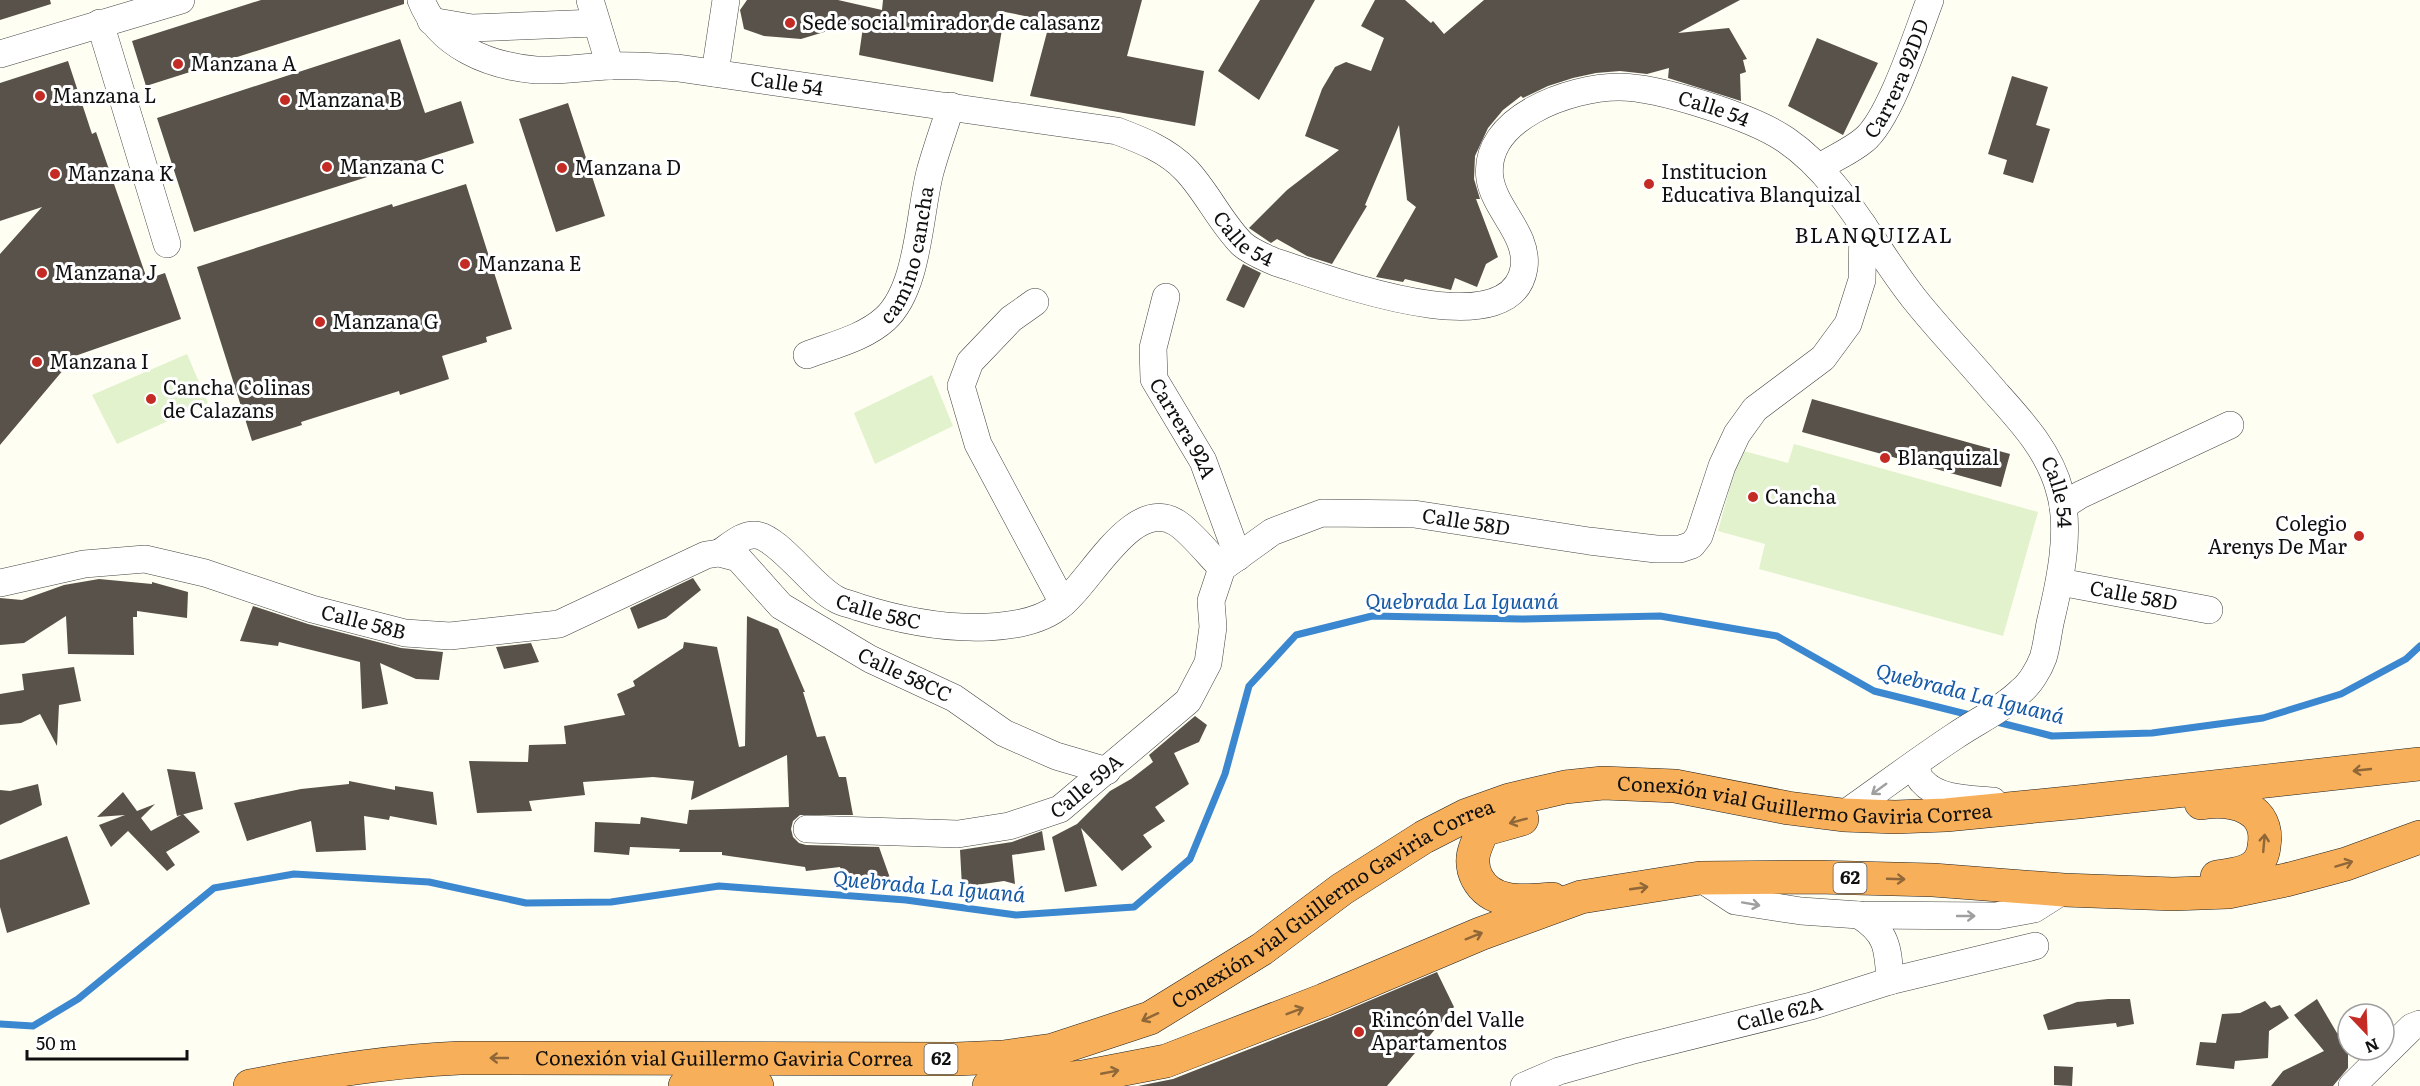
<svg xmlns="http://www.w3.org/2000/svg" width="2420" height="1086" font-family="Literata,serif">
<rect width="100%" height="100%" fill="#fffef2"/>
<path fill="#e1f2cc" d="M187 354 208 403 117 444 92 395Z
M932 375 953 426 875 464 854 413Z
M1794 444 2038 512 2003 636 1759 569 1765 544 1718 531 1740 450 1788 463Z"/>
<g fill="none" stroke-linecap="round" stroke-linejoin="round">
<path stroke="#3b87d0" stroke-width="7" d="M1993 721 2052 736 2152 733 2263 718 2341 694 2406 659 2420 646
M0 1024 33 1026 78 999 214 888 294 874 429 882 526 903 611 902 719 886 906 900 1016 915 1134 907 1190 859 1225 774 1249 686 1296 635 1372 616 1521 619 1660 616 1777 636 1874 691 1974 716"/>
</g>
<path fill="#59524b" d="M0 0H50L51 4 0 20Z
M261 0H404V4L146 86 132 41Z
M747 0H838L882 10 883 0H1142L1127 56 1204 71 1195 126 1030 96 1050 21 1005 12 993 82 859 55 864 20 801 39 764 36 744 29 740 10Z
M1260 0H1315L1259 100 1218 71Z
M1375 0H1405L1431 23 1433 21 1444 34 1484 0H1740L1678 33 1729 28 1747 59 1743 60 1746 72 1740 74 1741 101 1668 78 1669 68 1647 74 1620 71 1596 73 1573 78 1548 86 1523 98 1521 96 1503 110 1488 128 1475 156 1474 179 1480 199H1476L1498 257 1486 264 1477 287 1455 278 1451 290 1405 279 1403 282 1376 277 1416 207 1407 200 1399 125 1365 205 1367 206 1332 264 1307 256 1277 239 1271 243 1249 228 1287 190 1339 150 1305 136 1322 89 1335 67 1346 62 1371 71 1384 38 1361 26Z
M1817 38 1878 63 1843 135 1788 106Z
M400 39 425 113 461 101 474 143 194 232 157 118Z
M68 61 92 134 96 132 147 279 165 273 181 319 75 356 0 445V254L42 207 0 221V83Z
M2012 76 2048 87 2036 125 2050 129 2033 183 2003 174 2007 160 1988 154Z
M568 103 605 216 556 232 519 119Z
M466 184 512 329 486 337 487 342 442 356 449 379 400 395 399 391 301 422 302 425 252 441 197 267 392 204 393 207Z
M1243 264 1261 273 1244 308 1226 300Z
M1812 399 2010 454 2001 487 1802 432Z
M693 578 701 590 666 618 638 629 630 608Z
M99 579 152 584V582L188 592 187 618 137 611V617H133L134 655 68 654 66 616 24 643 0 645V598L22 600 64 585Z
M253 606 308 624 401 648 443 652 439 680 416 679 380 663 388 704 362 709 360 662 279 642 278 646 240 641Z
M747 616 778 629 805 692H803L817 737 825 736 839 777H846L853 815H800L793 821 791 829 793 837 799 843 806 845 879 847 890 878 843 876 840 867 806 871 805 867 722 855V852H679L680 849 630 847 629 855 594 852 595 822 640 824 641 817 687 824 689 810 789 807 787 755 691 800 694 781 653 777 583 782 585 795 529 801 532 811 477 813 469 761 528 762 529 745 566 744 564 726 625 715 617 694 635 686 633 681 683 648 684 642 717 647 739 747 745 746Z
M531 643 539 662 504 669 496 647Z
M74 667 81 701 59 705 57 746 40 714 21 723 0 725V694L24 690 22 674Z
M1195 716 1207 725 1199 742 1174 753 1189 784 1155 807 1165 821 1143 835 1152 847 1122 871 1081 828 1097 886 1065 892 1052 837 1077 824 1110 791 1131 779 1153 762 1149 755Z
M167 769 195 772 203 809 177 816Z
M349 781 395 790V786L433 792 437 825 390 816 389 820 364 816 366 850 316 852 311 821 247 841 234 803 301 789 349 784Z
M38 784 42 805 0 825V790L10 791Z
M123 792 137 811 155 804 141 818 151 831 183 814 200 832 166 852 175 865 167 871 128 831 111 847 99 825 125 815 97 817Z
M1042 831 1045 850 1012 855 1015 884 1004 881 962 887 960 850 1012 842Z
M67 836 90 904 7 933 0 907V860Z
M1437 972 1454 1007 1387 1086H1138L1173 1079 1331 1017Z
M2108 999H2130L2134 1024 2117 1027 2116 1023 2048 1030 2043 1015 2077 1002Z
M2317 999 2337 1033 2348 1027V1068L2333 1086H2271L2283 1071 2324 1051 2294 1015Z
M2265 1001 2271 1008 2280 1005 2289 1018 2269 1031 2268 1058 2235 1061 2234 1069 2196 1065 2200 1042 2216 1043 2222 1014 2240 1013Z
M2054 1066 2073 1067 2072 1086 2054 1085Z"/>
<g fill="none" stroke-linecap="round" stroke-linejoin="round">
<g stroke="#434343" stroke-width="28">
<g id="minor">
<path id="s1" d="M421 0C439 46 489 66 536 70 560 71 585 67 609 66 632 65 655 67 678 68L1117 131C1141 140 1167 150 1186 170 1207 192 1220 222 1242 244 1251 252 1264 257 1275 262 1321 276 1511 351 1524 268 1529 235 1495 210 1490 179 1481 118 1571 87 1619 87 1658 87 1753 117 1786 140 1843 179 1873 248 1916 301 1941 332 1969 361 1995 392 2022 422 2050 452 2060 492 2071 530 2060 581 2051 619 2048 631 2047 646 2043 658 2039 669 2030 684 2021 691 2002 710 1977 721 1955 736 1917 761 1880 789 1843 815"/>
<path d="M590 0 610 66"/>
<path d="M431 21 472 28 596 23"/>
<path d="M100 23 167 244"/>
<path d="M0 54 181 0"/>
<path d="M715 73 726 0"/>
<path id="s2" d="M1820 167C1834 158 1851 151 1864 140 1890 119 1917 34 1930 0"/>
<path id="s3" d="M1166 297 1153 348 1154 379 1203 461 1238 557"/>
<path d="M1035 302 1011 319 970 362 961 386 978 444 1063 603"/>
<path id="s4" d="M807 355C833 345 864 338 885 319 919 288 919 214 930 172 936 150 944 128 951 106"/>
<path d="M2063 506 2080 495 2230 425"/>
<path id="s5" d="M719 553C729 547 742 534 755 535 778 536 812 587 836 599 842 603 851 604 858 607 899 620 944 629 988 627 1010 626 1038 622 1057 608 1089 587 1131 494 1177 523 1190 531 1210 556 1222 568"/>
<path id="s6" d="M2060 582 2209 610"/>
<path id="s7" d="M0 583 84 564 145 559 205 573 312 609 405 633 450 636 559 624 706 555 719 553 738 558 781 606 870 659 954 698 1004 733 1056 756 1107 771"/>
<path d="M1915 764C1917 769 1918 777 1922 781 1938 800 1971 799 1993 801"/>
<path id="s8" d="M807 829 958 834 1009 826 1060 809 1188 701 1208 663 1213 627 1211 601 1222 568 1272 532 1322 513 1414 514 1589 541 1656 549H1680L1692 545 1699 536 1722 466 1737 434 1755 409 1823 358 1848 324 1862 280 1863 225"/>
<path d="M1700 878 1735 901 1801 911 1859 915 1996 916 2034 909 2064 890"/>
<path d="M1859 915C1888 933 1888 949 1890 981"/>
<path id="s9" d="M1524 1086 1559 1071 1630 1051 1811 1006 1890 981 2035 946"/>
<path d="M2352 1086 2412 1027 2420 1024"/>
</g>
</g>
<g stroke="#212121" stroke-width="34">
<g id="highway">
<path d="M2201 803C2233 798 2271 807 2264 847 2263 855 2260 862 2253 867 2245 873 2227 876 2217 877"/>
<path d="M1522 819 1483 830C1475 847 1468 860 1477 878 1492 906 1525 901 1552 899"/>
<path id="s10" d="M250 1086C320 1072 389 1061 460 1058L956 1059 1003 1057 1053 1050 1150 1018 1262 949 1342 889 1424 837 1467 815 1509 800 1565 787 1603 783 1675 786 1788 808 1843 815 1895 817 1946 815 2078 802 2420 764"/>
<path d="M685 1086H757"/>
<path d="M989 1086 1083 1077 1166 1061 1324 1000 1480 934 1581 897 1700 878 1816 877 1933 880 2064 890 2173 894 2228 892 2286 880 2346 864 2420 837"/>
</g>
</g>
<use href="#minor" stroke="#fff" stroke-width="27"/>
<use href="#highway" stroke="#f7af59" stroke-width="33"/>
</g>
<defs><path id="oneway-shaft" d="M-6 0H5M1.5-3L5.5 0L1.5 3" fill="none" stroke-width="1.6" stroke-linecap="round" stroke-linejoin="round" transform="scale(1.5)"/></defs>
<g stroke="#8f6738">
<use href="#oneway-shaft" transform="translate(2362 770) rotate(174)"/>
<use href="#oneway-shaft" transform="translate(1518 821) rotate(165)"/>
<use href="#oneway-shaft" transform="translate(2264 843) rotate(-85)"/>
<use href="#oneway-shaft" transform="translate(2344 864) rotate(-17)"/>
<use href="#oneway-shaft" transform="translate(1896 879) rotate(2)"/>
<use href="#oneway-shaft" transform="translate(1639 888) rotate(-8)"/>
<use href="#oneway-shaft" transform="translate(1474 936) rotate(-22)"/>
<use href="#oneway-shaft" transform="translate(1295 1011) rotate(-21)"/>
<use href="#oneway-shaft" transform="translate(1150 1017) rotate(155)"/>
<use href="#oneway-shaft" transform="translate(499 1058) rotate(-180)"/>
<use href="#oneway-shaft" transform="translate(1110 1072) rotate(-11)"/>
</g>
<g stroke="#9f9f9f">
<use href="#oneway-shaft" transform="translate(1879 789) rotate(144)"/>
<use href="#oneway-shaft" transform="translate(1751 904) rotate(10)"/>
<use href="#oneway-shaft" transform="translate(1966 916)"/>
</g>
<g fill="#c32b24" stroke="#fff" stroke-width="2">
<circle cx="790" cy="23" r="6"/>
<circle cx="178" cy="64" r="6"/>
<circle cx="40" cy="96" r="6"/>
<circle cx="285" cy="100" r="6"/>
<circle cx="327" cy="167" r="6"/>
<circle cx="562" cy="168" r="6"/>
<circle cx="55" cy="174" r="6"/>
<circle cx="1649" cy="184" r="6"/>
<circle cx="465" cy="264" r="6"/>
<circle cx="42" cy="273" r="6"/>
<circle cx="320" cy="322" r="6"/>
<circle cx="37" cy="362" r="6"/>
<circle cx="151" cy="399" r="6"/>
<circle cx="1885" cy="458" r="6"/>
<circle cx="1753" cy="497" r="6"/>
<circle cx="2359" cy="536" r="6"/>
<circle cx="1359" cy="1032" r="6"/>
</g>
<g text-anchor="middle" stroke-width="6" stroke-linejoin="round" paint-order="stroke">
<g fill="#fff" stroke="#585858" stroke-width="1.5">
<rect x="1833.5" y="863" width="33" height="30" rx="4.5"/>
<rect x="924.5" y="1044" width="33" height="30" rx="4.5"/>
</g>
<g font-size="18" font-weight="bold" fill="#101010">
<text x="1850" y="884">62</text>
<text x="941" y="1065">62</text>
</g>
<g font-size="20" fill="#101010" stroke="#fff" text-anchor="start">
<text x="802" y="30">Sede social mirador de calasanz</text>
<text x="190" y="71">Manzana A</text>
<text x="52" y="103">Manzana L</text>
<text x="297" y="107">Manzana B</text>
<text x="339" y="174">Manzana C</text>
<text x="574" y="175">Manzana D</text>
<text x="1661" y="179">Institucion<tspan x="1661" dy="23">Educativa Blanquizal</tspan></text>
<text x="67" y="181">Manzana K</text>
<text x="477" y="271">Manzana E</text>
<text x="54" y="280">Manzana J</text>
<text x="332" y="329">Manzana G</text>
<text x="49" y="369">Manzana I</text>
<text x="163" y="395">Cancha Colinas<tspan x="163" dy="23">de Calazans</tspan></text>
<text x="1897" y="465">Blanquizal</text>
<text x="1765" y="504">Cancha</text>
<text x="2347" y="531" text-anchor="end">Colegio<tspan x="2347" dy="23">Arenys De Mar</tspan></text>
<text x="1371" y="1027">Rincón del Valle<tspan x="1371" dy="23">Apartamentos</tspan></text>
</g>
<g font-size="20" fill="#101010" stroke="#fff">
<text dy="7" stroke="none"><textPath href="#s2" startOffset="122">Carrera 92DD</textPath></text>
<text dy="7" stroke="none"><textPath href="#s1" startOffset="394">Calle 54</textPath></text>
<text dy="7" stroke="none"><textPath href="#s1" startOffset="1582">Calle 54</textPath></text>
<text dy="7" stroke="none"><textPath href="#s1" startOffset="898">Calle 54</textPath></text>
<text dy="7" stroke="none"><textPath href="#s4" startOffset="156">camino cancha</textPath></text>
<text dy="7" stroke="none"><textPath href="#s3" startOffset="141">Carrera 92A</textPath></text>
<text dy="7" stroke="none"><textPath href="#s1" startOffset="2110">Calle 54</textPath></text>
<text dy="7" stroke="none"><textPath href="#s8" startOffset="824">Calle 58D</textPath></text>
<text dy="7" stroke="none"><textPath href="#s6" startOffset="75">Calle 58D</textPath></text>
<text dy="7" stroke="none"><textPath href="#s5" startOffset="190">Calle 58C</textPath></text>
<text dy="7" stroke="none"><textPath href="#s7" startOffset="375">Calle 58B</textPath></text>
<text dy="7" stroke="none"><textPath href="#s7" startOffset="974">Calle 58CC</textPath></text>
<text dy="7" stroke="none"><textPath href="#s8" startOffset="291">Calle 59A</textPath></text>
<text dy="7" stroke="none"><textPath href="#s10" startOffset="1628">Conexión vial Guillermo Gaviria Correa</textPath></text>
<text dy="7" stroke="none"><textPath href="#s10" startOffset="1124">Conexión vial Guillermo Gaviria Correa</textPath></text>
<text dy="7" stroke="none"><textPath href="#s9" startOffset="266">Calle 62A</textPath></text>
<text dy="7" stroke="none"><textPath href="#s10" startOffset="476">Conexión vial Guillermo Gaviria Correa</textPath></text>
</g>
<g font-size="21" letter-spacing="1.5" fill="#101010" stroke="#fff">
<text x="1874" y="243">BLANQUIZAL</text>
</g>
<g font-size="21" font-style="italic" fill="#1559a5" stroke="#fff">
<text x="1462" y="609">Quebrada La Iguaná</text>
<text transform="translate(1970 694) rotate(14)" y="7">Quebrada La Iguaná</text>
<text transform="translate(929 887) rotate(5)" y="7">Quebrada La Iguaná</text>
</g>
</g>
<g transform="translate(2366 1032) rotate(157)"><circle r="28" fill="#ffffff" stroke="#9f9f9f" stroke-width="1.5"/>
<path d="M0-4.5L10 22L0 15L-10 22Z" fill="#c32b24"/>
<text y="-9" font-size="16" font-weight="bold" text-anchor="middle" fill="#101010">N</text>
</g>
<path d="M27 1050v9h160v-9" fill="none" stroke="#101010" stroke-width="3"/>
<text x="36" y="1050" font-size="18" fill="#101010" stroke="#ffffff" stroke-width="4.5" paint-order="stroke">50 m</text>
</svg>
